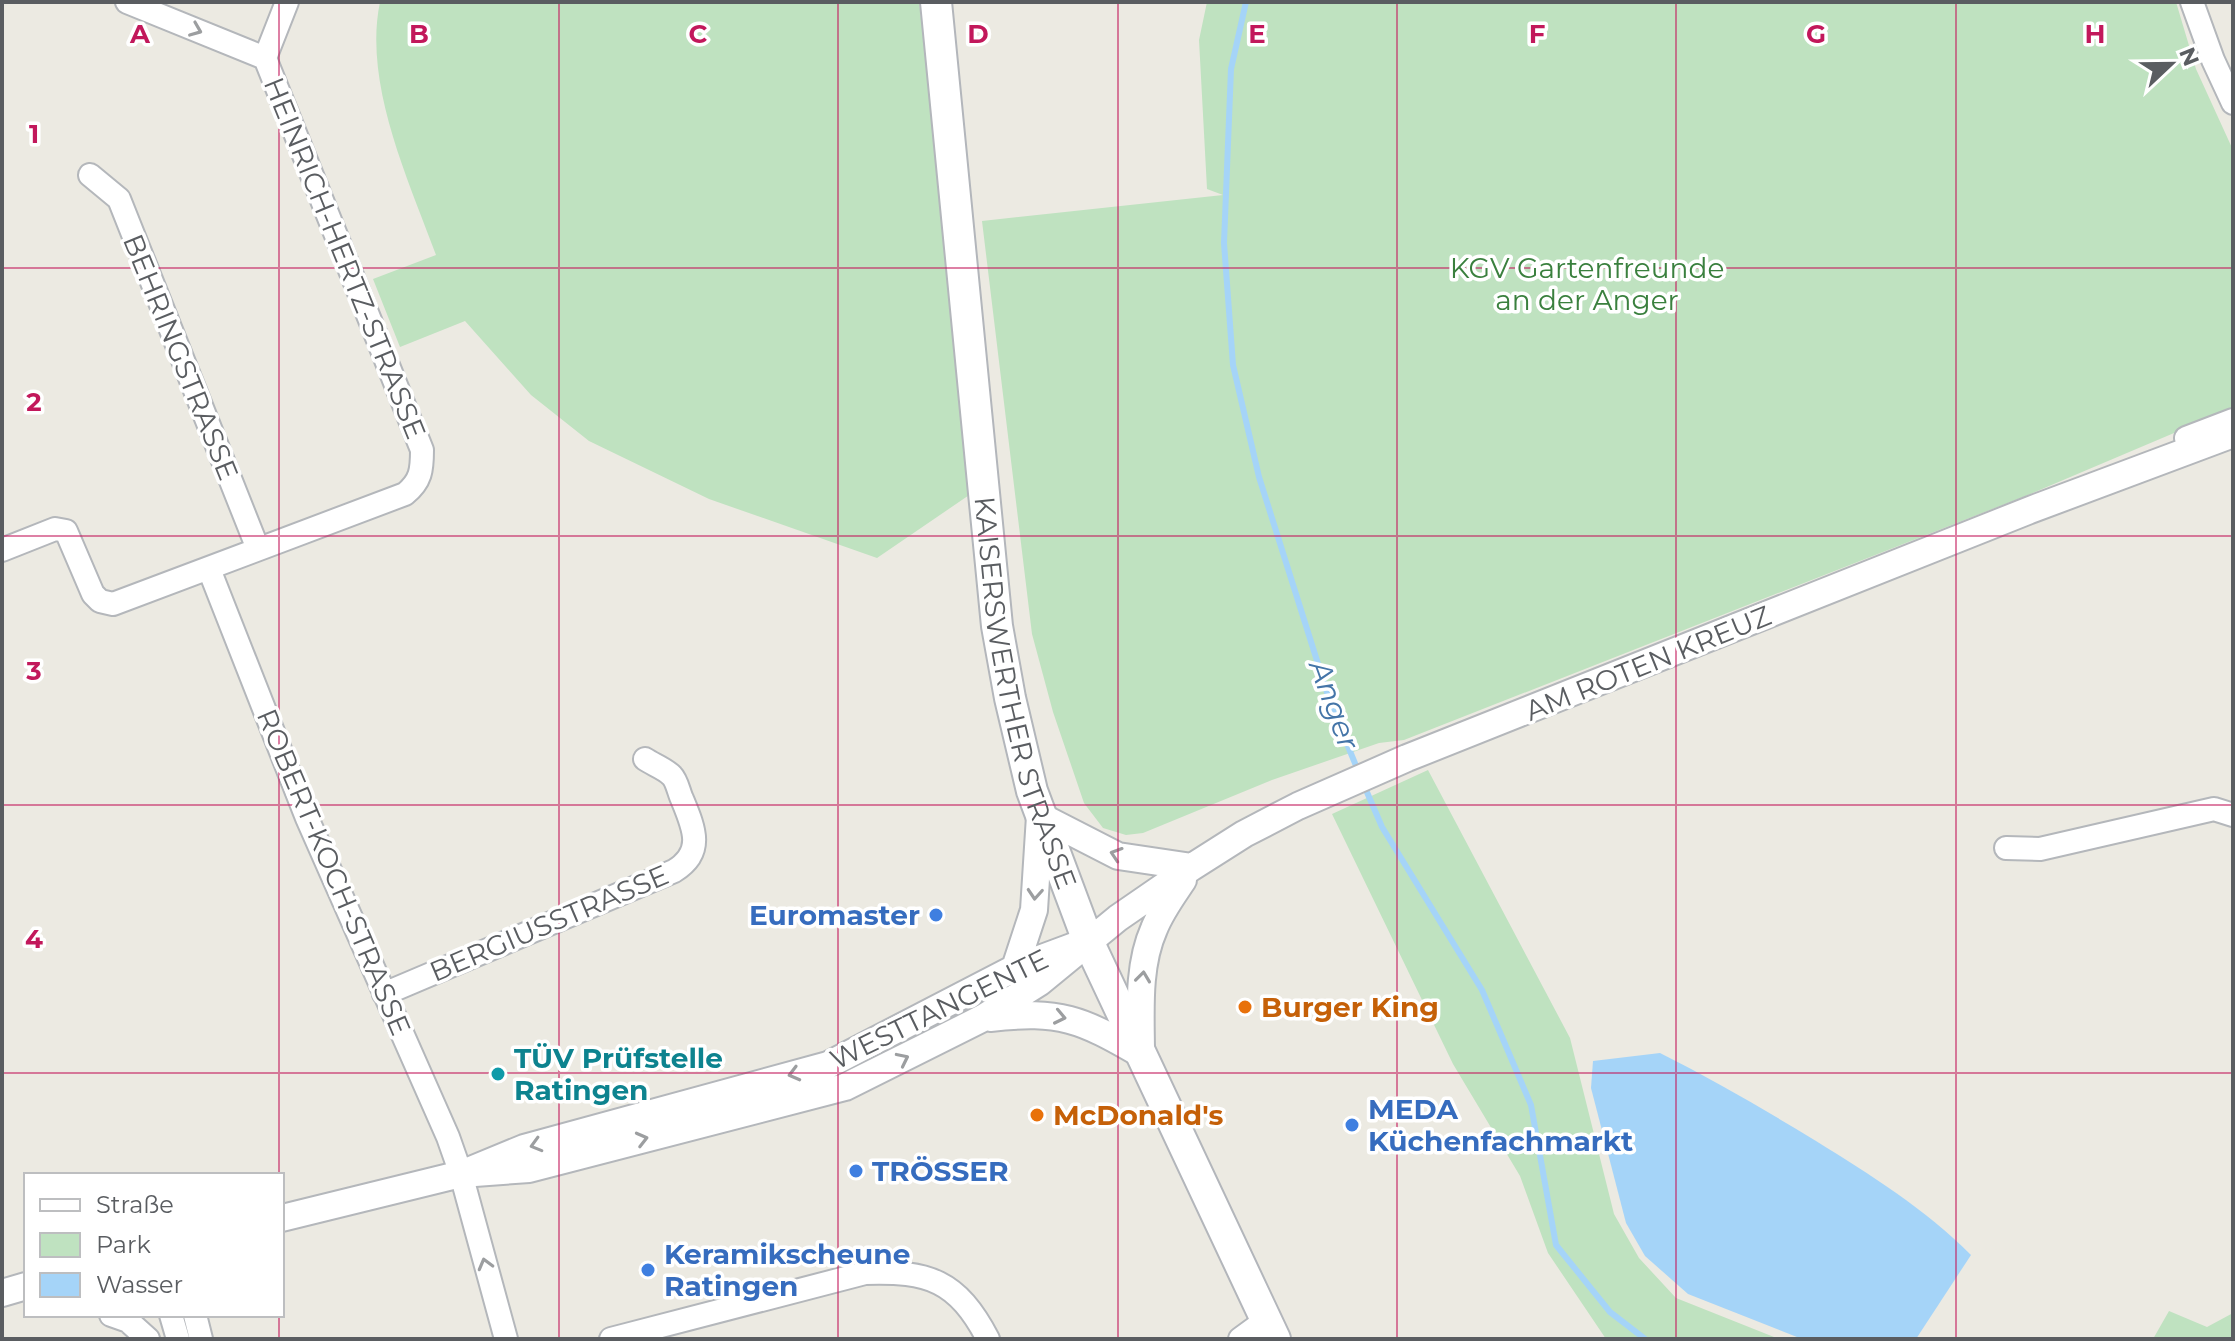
<svg xmlns="http://www.w3.org/2000/svg" width="2235" height="1341" font-family="Montserrat,sans-serif">
<rect width="100%" height="100%" fill="#eceae2"/>
<path fill="#bfe2c0" d="M380 2H919L978 489 877 558 709 499 589 441 531 395 465 321 400 347 373 279 436 255C408 179 363 83 380 2Z
M1207 2H2176L2196 69 2233 150V408L2028 495 1404 740 1379 743 1272 780 1143 833 1126 835 1103 828 1084 803 1053 712 1032 634 982 221 1223 195 1207 189 1199 40Z
M1428 770 1570 1038 1614 1214 1639 1258 1676 1298 1779 1339H1606L1548 1253 1520 1176 1453 1064 1332 814Z
M2169 1311 2207 1327 2233 1313V1339H2153Z"/>
<path fill="#a5d4f8" d="M1660 1053C1714 1080 1765 1110 1816 1141 1871 1175 1925 1209 1971 1255L1916 1339H1802L1688 1294 1645 1256 1626 1223 1591 1088 1593 1061Z"/>
<g fill="none" stroke-linecap="round" stroke-linejoin="round">
<path stroke="#a5d4f8" stroke-width="6" d="M1246 2 1231 69 1224 243 1233 365 1259 477 1331 705 1359 773
M1363 783 1382 827 1482 990 1531 1105 1556 1245 1610 1312 1645 1339"/>
<g stroke="#b4b7bb" stroke-width="26">
<path id="minor" d="M127 2 265 58
M2192 2 2213 60 2233 103
M90 175 119 199 258 549
M2186 438 2233 420
M2 550 55 529 66 531 93 594 100 601 113 604 405 494C421 481 422 470 422 450L265 58 287 2
M209 569 307 818 448 1137 461 1174 506 1339
M2006 848 2040 849 2214 809 2233 815
M384 994 674 871C705 852 694 828 682 799 679 793 677 781 672 776 666 769 652 764 645 759
M111 1315 128 1321 148 1339
M171 1315 178 1339
M195 1315 201 1339
M611 1339 865 1273C929 1271 957 1280 988 1339
M1240 1339 1266 1320"/>
</g>
<g stroke="#b4b7bb" stroke-width="30">
<path id="tertiary" d="M1015 968 1034 910 1040 816 1118 856 1192 867
M990 1018C1060 1010 1081 1019 1141 1054 1141 1014 1137 967 1154 929 1161 911 1173 895 1183 880
M461 1174 529 1169 845 1087 983 1018 1040 982 1118 918 1192 867 1244 834 1298 806 1407 758 2030 510 2233 434
M282 1218 461 1174 524 1148 828 1065 1015 968 1077 945
M2 1293 26 1286"/>
</g>
<g stroke="#b3b6bb" stroke-width="34">
<g id="secondary">
<path id="s1" d="M936 2 997 626 1010 698 1032 791 1088 941 1275 1339"/>
</g>
</g>
<use href="#minor" stroke="#fff" stroke-width="22"/>
<use href="#tertiary" stroke="#fff" stroke-width="26"/>
<use href="#secondary" stroke="#fff" stroke-width="30"/>
</g>
<defs><path id="oneway-chevron" d="M-2-3.5L2.5 0L-2 3.5" fill="none" stroke-width="1.6" stroke-linecap="round" stroke-linejoin="round" transform="scale(2)"/></defs>
<g stroke="#9c9ea0">
<use href="#oneway-chevron" transform="translate(196 30) rotate(22)"/>
<use href="#oneway-chevron" transform="translate(1116 854) rotate(-162)"/>
<use href="#oneway-chevron" transform="translate(1035 894) rotate(94)"/>
<use href="#oneway-chevron" transform="translate(1143 977) rotate(-83)"/>
<use href="#oneway-chevron" transform="translate(1060 1017) rotate(12)"/>
<use href="#oneway-chevron" transform="translate(903 1059) rotate(-26)"/>
<use href="#oneway-chevron" transform="translate(794 1074) rotate(165)"/>
<use href="#oneway-chevron" transform="translate(642 1139) rotate(-14)"/>
<use href="#oneway-chevron" transform="translate(536 1145) rotate(164)"/>
<use href="#oneway-chevron" transform="translate(485 1264) rotate(-105)"/>
</g>
<path fill="none" stroke="#c2185b" stroke-width="2" stroke-opacity="0.55" d="M279 2V1175M559 2V1339M838 2V1339M1118 2V1339M1397 2V1339M1676 2V1339M1956 2V1339M2 268H2233M2 536H2233M2 805H2233M2 1073H2233M279 1315V1339"/>
<g fill="#3f7fe0" stroke="#fff" stroke-width="3">
<circle cx="936" cy="915" r="8"/>
<circle cx="1352" cy="1125" r="8"/>
<circle cx="856" cy="1171" r="8"/>
<circle cx="648" cy="1270" r="8"/>
</g>
<g fill="#e8710a" stroke="#fff" stroke-width="3">
<circle cx="1245" cy="1007" r="8"/>
<circle cx="1037" cy="1115" r="8"/>
</g>
<circle fill="#0f9aa8" stroke="#fff" stroke-width="3" cx="498" cy="1074" r="8"/>
<g text-anchor="middle" stroke-width="7" stroke-linejoin="round" paint-order="stroke">
<g font-size="28" fill="#5a5d61" stroke="#fff">
<text transform="translate(345 258) rotate(68)" y="10">HEINRICH-HERTZ-STRASSE</text>
<text transform="translate(181 357) rotate(68)" y="10">BEHRINGSTRASSE</text>
<text transform="translate(1648 663) rotate(-22)" y="10">AM ROTEN KREUZ</text>
<text dy="10" stroke="none"><textPath href="#s1" startOffset="698">KAISERSWERTHER STRASSE</textPath></text>
<text transform="translate(334 872) rotate(67)" y="10">ROBERT-KOCH-STRASSE</text>
<text transform="translate(549 923) rotate(-23)" y="10">BERGIUSSTRASSE</text>
<text transform="translate(939 1009) rotate(-26)" y="10">WESTTANGENTE</text>
</g>
<g font-size="28" fill="#3a803e" stroke="#fff">
<text x="1587" y="278">KGV Gartenfreunde<tspan x="1587" dy="32">an der Anger</tspan></text>
</g>
<g font-size="28" font-weight="bold" fill="#366cbe" stroke="#fff" text-anchor="start">
<text x="920" y="925" text-anchor="end">Euromaster</text>
<text x="1368" y="1119">MEDA<tspan x="1368" dy="32">Küchenfachmarkt</tspan></text>
<text x="872" y="1181">TRÖSSER</text>
<text x="664" y="1264">Keramikscheune<tspan x="664" dy="32">Ratingen</tspan></text>
</g>
<g font-size="28" font-weight="bold" fill="#c56008" stroke="#fff" text-anchor="start">
<text x="1261" y="1017">Burger King</text>
<text x="1053" y="1125">McDonald's</text>
</g>
<g font-size="28" font-weight="bold" fill="#0d838f" stroke="#fff" text-anchor="start">
<text x="514" y="1068">TÜV Prüfstelle<tspan x="514" dy="32">Ratingen</tspan></text>
</g>
<g font-size="30" font-style="italic" fill="#4475a8" stroke="#fff">
<text transform="translate(1334 705) rotate(70)" y="10">Anger</text>
</g>
</g>
<g font-size="26" text-anchor="middle" font-weight="bold" fill="#c2185b" stroke="#fff" stroke-width="7" stroke-linejoin="round" paint-order="stroke">
<text x="140" y="43">A</text>
<text x="419" y="43">B</text>
<text x="698" y="43">C</text>
<text x="978" y="43">D</text>
<text x="1257" y="43">E</text>
<text x="1537" y="43">F</text>
<text x="1816" y="43">G</text>
<text x="2095" y="43">H</text>
<text x="34" y="143">1</text>
<text x="34" y="411">2</text>
<text x="34" y="680">3</text>
<text x="34" y="948">4</text>
</g>
<rect width="2235" height="1341" fill="none" stroke="#5a5d61" stroke-width="8"/>
<rect x="24" y="1173" width="260" height="144" fill="#ffffff" stroke="#bdbec0" stroke-width="2"/>
<rect x="40" y="1199" width="40" height="12" fill="#ffffff" stroke="#bdbec0" stroke-width="2"/>
<text x="96" y="1213" font-size="24" fill="#5a5d61">Straße</text>
<rect x="40" y="1233" width="40" height="24" fill="#bfe2c0" stroke="#bdbec0" stroke-width="2"/>
<text x="96" y="1253" font-size="24" fill="#5a5d61">Park</text>
<rect x="40" y="1273" width="40" height="24" fill="#a5d4f8" stroke="#bdbec0" stroke-width="2"/>
<text x="96" y="1293" font-size="24" fill="#5a5d61">Wasser</text>
<g transform="translate(2171 64) rotate(68)" stroke="#ffffff" stroke-width="6" paint-order="stroke">
<path d="M0-6L14 30L0 20L-14 30Z" fill="#5a5d61"/>
<text y="-12" font-size="22" font-weight="bold" text-anchor="middle" fill="#5a5d61">N</text>
</g>
</svg>
